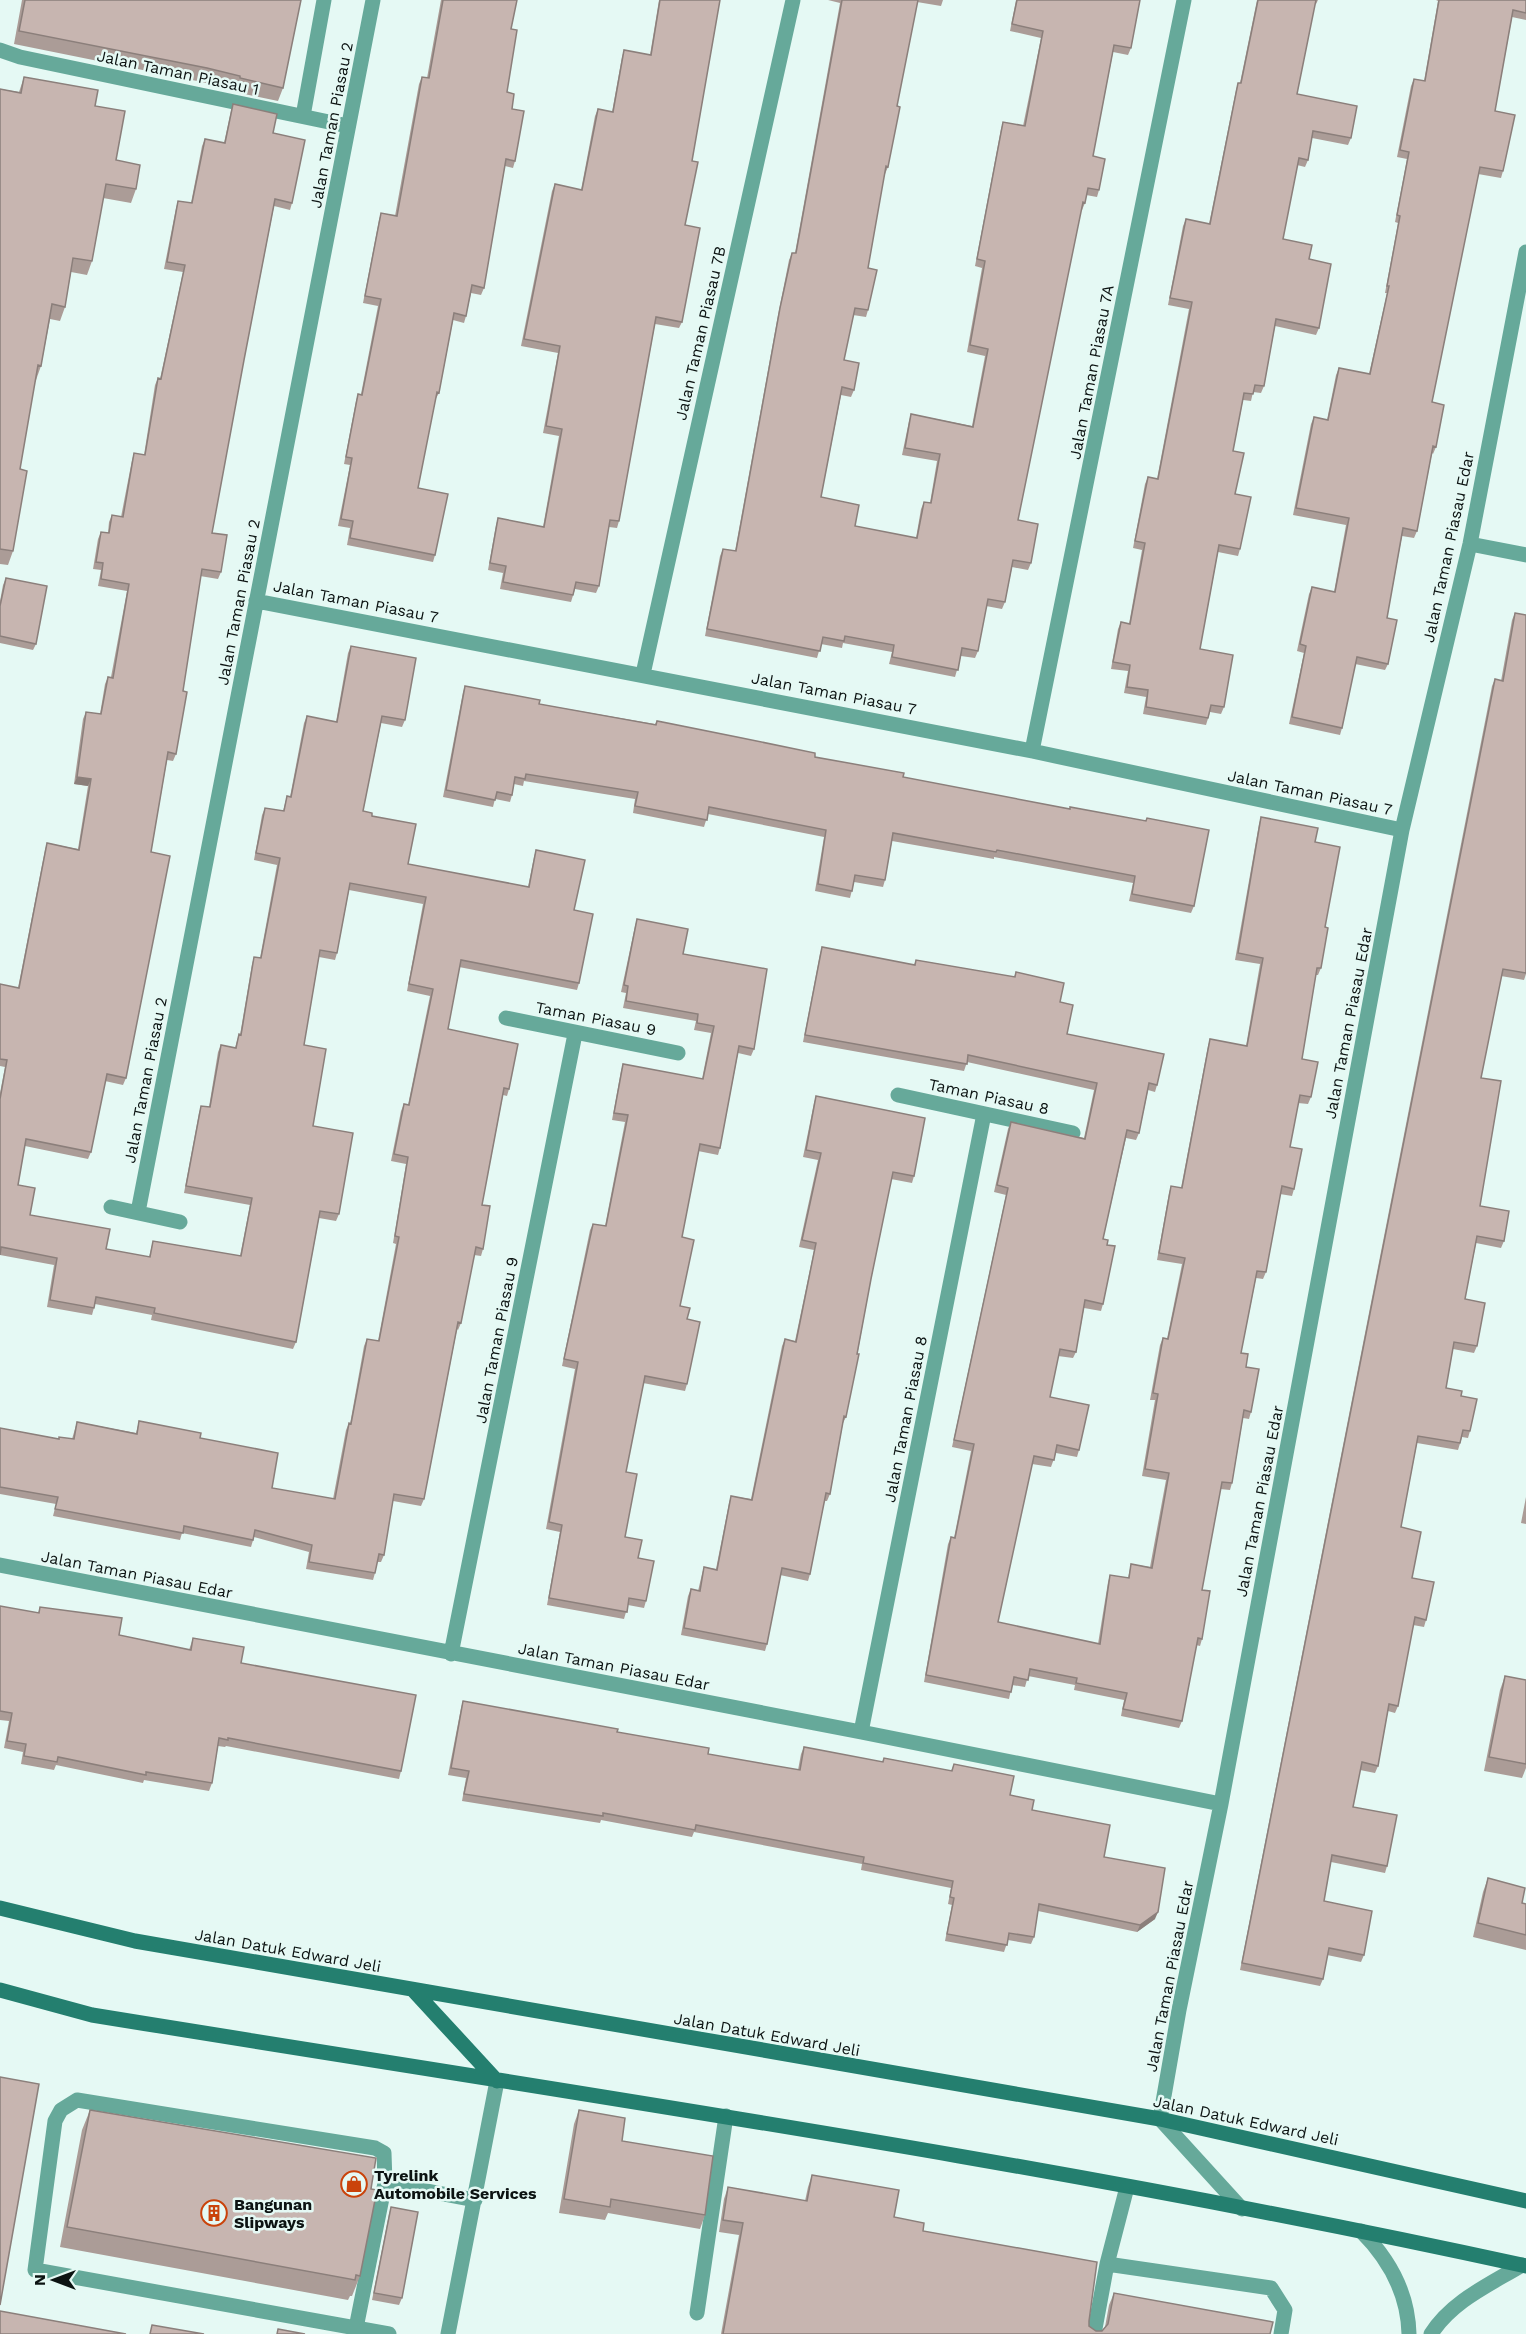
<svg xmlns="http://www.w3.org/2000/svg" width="1526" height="2334" font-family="'Work Sans',sans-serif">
<rect width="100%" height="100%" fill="#e5f9f4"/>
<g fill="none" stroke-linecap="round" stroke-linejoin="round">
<path stroke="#66a99a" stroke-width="15" d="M0 50 20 57 348 126
M303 116 324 0
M1107 2264 1271 2288 1285 2310 1281 2334
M697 2313 726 2116
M356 2328 385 2183
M389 2334 35 2270 55 2121 61 2110 77 2100 375 2148 384 2153 385 2183 475 2200
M448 2334 497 2081
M1094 2334 1107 2264 1127 2187"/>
<path stroke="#66a99a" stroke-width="15" d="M1470 544 1526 555
M256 601 1032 751 1402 830
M643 674 793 0
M1032 751 1184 0
M506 1018 678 1053
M898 1095 1073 1133
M111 1207 180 1222
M138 1212 373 0
M0 1565 861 1732 1221 1804
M451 1654 575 1034
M861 1732 984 1114
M1242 2209 1160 2119 1179 2010 1221 1804 1402 830 1470 544 1526 252
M1361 2231C1390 2260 1408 2293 1409 2334
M1431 2334C1452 2301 1489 2285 1522 2265"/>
<path stroke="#247f6f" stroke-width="15" d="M0 1908 135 1941 1160 2119 1526 2201
M0 1990 92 2015C571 2093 1052 2162 1526 2266
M414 1991 497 2081"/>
</g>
<path fill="#ab9c97" d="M22 0H301L283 88 278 101 235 92V89L202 82 14 44Z
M441 0H517L511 29 507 92 512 109 515 161 513 168 505 166 484 288 481 295 471 293 466 316 464 323 453 320 439 393 435 400 418 488 435 555 433 562 347 545 350 528 338 526 350 465 344 464 356 401 358 394H361L378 306 363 303 379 220 381 213 395 216 419 84 422 77 427 78Z
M659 0H720L692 161 685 225 682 322 679 328 655 324 619 521 617 528 609 527 599 586 596 593 575 589 571 602 500 589 503 573 488 570 496 525 498 518 543 527 559 436 543 433 558 353 521 346 552 191 555 184 581 190 595 116 598 109 612 112 622 57 624 50 650 55Z
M828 0H943L941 6 917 2 897 106 888 167 885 174 884 173 868 268V310L866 317 853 315 844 360 854 390 851 397 841 395 821 497 855 526 916 538 921 509 924 502 930 503 937 461 902 455 909 421 911 414 972 426 985 356 967 352 982 268 975 266 1001 129 1003 122 1023 126 1041 38 1010 31 1016 0H1140L1131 48 1128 55 1113 52 1093 156 1099 190 1097 197 1086 195 1085 203 1082 210H1081L1018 520 1031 563 1028 570 1012 567 1005 602 1002 609 986 606 978 651 975 658 961 656 955 677 889 664 892 652 843 643 842 648 821 644 817 658 705 636 720 556 723 549 735 551 778 315 789 260 792 253H795L840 3Z
M1257 0H1318L1316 4H1315L1297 94 1351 138 1348 145 1312 138 1308 160 1305 167 1297 165 1283 239 1309 259 1319 328 1316 335 1275 326 1264 386 1261 393 1253 392 1251 401 1243 400 1233 451 1240 549 1238 556 1218 552 1200 649 1224 707 1221 714 1210 712 1206 725 1143 714 1146 697 1124 693 1128 671 1111 669 1118 629 1121 622 1129 624 1142 550 1133 548 1145 484 1148 477 1157 479 1189 309 1168 305 1183 226 1186 219 1209 224 1236 90 1238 83H1240Z
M1436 0H1526V20L1512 17 1495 111 1503 171 1501 178 1478 174 1432 402 1436 447 1433 454 1432 453 1417 531 1414 538 1402 536 1387 618 1388 664 1385 670 1355 664 1342 728 1340 735 1289 724 1304 653 1297 651 1309 594 1312 587 1334 592 1346 525 1293 515 1311 424 1314 417 1327 420 1336 375 1339 368 1369 374 1387 293H1385L1398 223 1395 222 1407 159 1397 157 1411 86 1414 79 1424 81 1438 1Z
M24 77 95 106 116 160 136 189 131 203 103 198 92 261 87 275 71 272 65 307 60 321 50 319 41 366 36 380H35L20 469 13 551 8 565 0 564V89L19 92Z
M233 104 273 133 292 203 290 210 274 206 244 360 212 533 221 572 218 579 200 576 183 691 176 754 173 761 167 760 151 852 126 1078 123 1085 105 1081 91 1152 88 1159 25 1146 18 1185 30 1215 106 1249 149 1257 153 1241 240 1256 250 1205 184 1193 199 1113 201 1106 209 1107 218 1052 221 1045 235 1048 239 1034 240 1035 252 964 254 957 260 958 277 865 254 860 262 815 265 808 283 811 287 796 290 797 304 723 307 716 336 722 348 653 351 646 405 720 402 727 381 723 363 811 372 816 408 864 528 887 534 857 536 850 574 910 579 983 577 990 459 967 448 1029 509 1089 507 1096 503 1095 482 1205 483 1249 481 1256 474 1255 461 1323 458 1330 457 1329 424 1499 421 1506 393 1501 384 1555 381 1562H377L375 1573 373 1580 306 1569 309 1552 254 1537 251 1547 182 1533 180 1540 53 1516 56 1504 0 1494V1428L58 1439H72L77 1422 136 1433 139 1421 200 1438 272 1488 333 1499 346 1430 349 1423 350 1424 364 1346 367 1339 378 1341 396 1244 393 1243 406 1164 391 1161 401 1111 404 1104 408 1105 430 996 407 991 423 904 349 890 337 953 335 960 319 957 304 1045 313 1126 339 1214 336 1221 319 1218 296 1342 293 1349 151 1320 152 1315 95 1304 92 1315 47 1307 54 1265 0 1255V1093L5 1067 0 1066V984L18 988 45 850 47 843 78 849 88 786 74 784 83 719 86 712 100 714 105 684 108 677H111L127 591 98 586 101 570 93 569 98 539 101 532 108 533 109 522 112 515 121 517 132 460 134 453 144 455 155 385 158 378 160 379 183 272 164 269 176 208 178 201 191 203 202 146 205 139 224 143 231 111Z
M6 578 36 644 33 650 0 643V601L3 585Z
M1515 613 1526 615V614V974L1524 980 1501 976 1481 1078 1480 1206 1504 1241 1501 1248 1476 1243 1465 1299 1477 1346 1474 1353 1453 1349 1446 1388 1461 1396 1470 1431 1468 1438 1462 1437 1458 1450 1417 1443 1401 1527 1412 1578 1426 1620 1424 1627 1413 1625 1398 1706 1395 1713 1388 1711 1378 1766 1375 1773 1360 1770 1353 1807 1387 1866 1385 1873 1331 1862 1324 1901 1364 1955 1361 1962 1327 1955 1323 1979 1320 1986 1240 1970 1492 686 1495 679 1501 681 1512 620Z
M465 686 539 704 655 724 657 721 903 777 1069 809 1194 906 1191 913 1129 901 1133 883 994 857V859L892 841 885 880 883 887 854 882 850 898 815 891 824 837 708 814 704 827 633 813 635 799 524 781 523 786 514 784 512 795 510 802 495 799 493 807 443 797 463 692Z
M1261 817 1315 842 1325 927 1321 968 1318 975H1316L1302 1059 1311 1097 1308 1104 1298 1103 1290 1147 1294 1189 1292 1196 1280 1194 1266 1272 1263 1279 1256 1278 1241 1353 1246 1367 1251 1412 1249 1419 1243 1418 1232 1483 1230 1490 1220 1489 1202 1590V1639L1200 1646 1196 1645 1182 1721 1179 1728 1121 1716 1124 1700 1074 1690 1075 1685 1028 1676 1025 1687 1012 1685 1009 1699 924 1682 948 1544 951 1537 954 1538 971 1451 952 1447 1006 1195 994 1192 1008 1129 1011 1122 1084 1138 1094 1090 967 1062 964 1071 803 1042 820 954 822 947 914 965 916 960 1014 977 1016 972 1060 1002 1067 1034 1157 1085 1155 1092 1148 1090 1139 1133 1136 1140 1126 1138 1103 1239 1107 1245 1103 1304 1101 1311 1084 1308 1076 1352 1073 1358 1058 1356 1050 1397 1079 1450 1077 1457 1056 1453 1051 1467 1032 1464 998 1622 1098 1644 1108 1582 1110 1575 1128 1578 1131 1564 1150 1567 1166 1480 1142 1476 1155 1400H1150L1160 1345 1163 1338 1167 1339 1182 1264 1157 1260 1169 1193 1171 1186 1181 1188 1208 1046 1210 1039 1246 1046 1260 964 1235 960 1259 824Z
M637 919 683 954 754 1049 751 1056 738 1053 720 1148 718 1155 698 1151 682 1237 680 1306 687 1319V1384L685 1391 643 1383 626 1472 625 1537 638 1558 646 1601 644 1608 628 1605 624 1619 547 1605 560 1532 546 1529 575 1369 562 1366 590 1230 593 1224 605 1226 625 1122 612 1120 621 1071 623 1064 702 1079 711 1033 694 1030 696 1021 623 1008 626 993 621 992 635 926Z
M816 1096 914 1176 912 1183 891 1179 871 1279 846 1417 843 1423 830 1494 827 1501H824L810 1574 808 1581 780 1575 767 1644 765 1651 681 1635 688 1596 691 1589 698 1591 702 1574 704 1567 716 1569 729 1503 731 1496 751 1499 782 1346 785 1339 795 1341 814 1250 799 1247 818 1160 803 1157 814 1103Z
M1526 1497V1524L1521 1523Z
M0 1606 38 1613 40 1607 119 1635 189 1650 193 1638 241 1663 401 1771 399 1779 226 1746 225 1747 218 1746 212 1783 209 1791 144 1780 143 1783 56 1765 54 1770 21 1764 23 1752 4 1748 9 1721 0 1720Z
M1505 1676 1526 1680V1768L1522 1778 1484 1771 1500 1690Z
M463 1701 617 1732 708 1754 798 1770 801 1754 804 1747 882 1762 884 1758 951 1771 954 1764 1010 1795 1104 1857 1155 1919 1137 1932 1038 1911 1034 1937 1031 1944 1008 1940 1004 1952 945 1941 952 1905 948 1904 951 1888 861 1870 862 1864 694 1832 692 1837 601 1820 600 1823 462 1801 466 1778 448 1775 461 1708Z
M1488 1878 1522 1903 1526 1904V1950L1473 1937 1483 1892Z
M90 2110 371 2189 360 2276 352 2296H350L348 2300 60 2247 82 2130Z
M579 2110 705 2215 700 2229 608 2213 605 2220 559 2213 574 2124Z
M812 2175 894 2217 923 2231 1089 2321V2326L1096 2331H1102L1105 2327 1109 2305 1114 2293 1270 2334H721L739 2235 719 2232 724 2199 728 2187 805 2201 808 2187Z
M391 2207 402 2298 399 2305 372 2300 389 2214Z"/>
<path fill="#8b7f7b" d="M77 777 91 779 88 786 74 784Z
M1158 1912 1155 1919 1137 1932 1140 1925Z"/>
<path fill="#c7b5b0" stroke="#8b7f7b" stroke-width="1.5" d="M25 0H301L283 88 240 78V76L207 68 19 31Z
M443 0H517L511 29 517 30 507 92 514 94 512 109 524 111 515 161 506 159 484 288 472 285 466 316 454 313 439 393 437 392 418 488 448 494 435 555 350 538 353 521 341 519 352 458 346 457 358 394 362 395 381 299 365 296 381 213 397 216 422 77 429 78Z
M660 0H720L692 161 698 162 685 225 700 228 682 322 656 317 619 521 610 520 599 586 576 582 573 595 503 582 506 566 490 563 498 518 544 527 562 429 546 426 560 346 524 339 555 184 582 190 598 109 613 112 624 50 651 55Z
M842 0H918L897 106 900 107 888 167 886 166 868 268 877 270 868 310 855 308 844 360 859 363 854 390 842 387 821 497 859 505 855 526 917 538 924 502 931 503 940 454 905 448 911 414 973 427 988 349 970 345 985 261 977 259 1003 122 1025 126 1043 31 1012 24 1017 0H1140L1131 48 1114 45 1093 156 1105 159 1099 190 1088 188 1085 203 1083 202 1018 520 1038 524 1031 563 1013 560 1005 602 988 599 978 651 962 648 958 670 892 657 894 645 845 636 844 641 823 637 820 651 707 629 723 549 736 551 780 308 792 253H796Z
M1258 0H1316L1297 94 1357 106 1351 138 1313 131 1308 160 1299 158 1283 239 1312 245 1309 259 1331 264 1319 328 1276 319 1264 386 1255 385 1253 394 1244 393 1233 451 1244 453 1235 494 1251 497 1240 549 1219 545 1200 649 1233 655 1224 707 1211 705 1208 718 1146 707 1148 690 1127 687 1130 665 1113 662 1121 622 1130 624 1145 543 1135 541 1148 477 1158 479 1192 302 1170 298 1186 219 1210 224 1238 83H1241Z
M1439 0H1526V13L1513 10 1495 111 1515 115 1503 171 1480 167 1432 402 1444 405 1436 447 1433 446 1417 531 1403 528 1387 618 1397 620 1388 664 1357 657 1342 728 1292 717 1306 646 1300 644 1312 587 1335 592 1349 518 1296 508 1314 417 1328 420 1339 368 1370 374 1389 286H1387L1400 216 1397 215 1409 152 1400 150 1414 79 1425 81Z
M24 77 98 90 95 106 125 111 116 160 140 165 136 189 106 184 92 261 73 258 65 307 52 304 41 366 38 365 20 469 27 471 13 551 0 549V89L21 93Z
M233 104 277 114 273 133 305 140 292 203 275 199 244 360 212 533 227 535 221 572 202 569 183 691 187 692 176 754 168 752 151 852 170 856 126 1078 107 1074 91 1152 26 1139 18 1185 35 1188 30 1215 110 1229 106 1249 150 1257 153 1241 241 1256 252 1198 186 1186 201 1106 210 1107 221 1045 236 1048 239 1034 241 1035 254 957 261 958 280 858 256 853 265 808 284 811 287 796 291 797 307 716 337 722 351 646 416 658 405 720 382 716 363 811 372 813V816L416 824 408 864 529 887 536 850 585 860 574 910 593 914 579 983 461 960 448 1029 518 1044 509 1089 504 1088 482 1205 490 1206 483 1249 476 1247 461 1323 458 1322 424 1499 394 1494 384 1555 379 1554 375 1573 309 1562 312 1545 255 1530 253 1540 184 1526 183 1533 55 1509 58 1497 0 1487V1428L59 1439V1437L74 1439 77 1422 137 1434 139 1421 201 1433 200 1438 278 1453 272 1488 335 1499 349 1423 351 1424 367 1339 379 1341 399 1237 395 1236 408 1157 394 1154 404 1104 409 1105 433 989 409 984 426 897 350 883 337 953 320 950 304 1045 326 1049 313 1126 353 1133 339 1214 320 1211 296 1342 154 1313 155 1308 96 1297 94 1308 50 1300 57 1258 1 1247 0 1255V1099L7 1060 0 1059V984L19 988 47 843 79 850 91 779 77 777 86 712 101 714 108 677 113 678 129 584 101 579 103 563 96 562 101 532 109 533 112 515 123 517 134 453 145 455 158 378 161 379 185 265 167 262 178 201 192 203 205 139 225 143Z
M6 578 47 586 36 644 0 636V606Z
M1515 613 1526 615V973L1503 969 1481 1078 1501 1081 1480 1206 1509 1211 1504 1241 1477 1236 1465 1299 1485 1303 1477 1346 1454 1342 1446 1388 1462 1391 1461 1396 1477 1399 1470 1431 1463 1430 1460 1443 1418 1436 1401 1527 1421 1532 1412 1578 1434 1582 1426 1620 1415 1617 1398 1706 1389 1704 1378 1766 1362 1762 1353 1807 1397 1815 1387 1866 1332 1855 1324 1901 1372 1911 1364 1955 1329 1948 1323 1979 1242 1963 1495 679 1503 681Z
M465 686 540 700 539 704 656 725 657 721 737 737 815 753V757L904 773 903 777 1070 809V807L1146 821 1147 818 1209 830 1194 906 1132 894 1135 876 997 850 996 852 893 833 885 880 855 875 852 891 818 884 826 830 709 807 707 820 635 806 638 792 526 774 525 779 515 777 512 795 497 792 495 800 446 790Z
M1261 817 1318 828 1315 842 1340 847 1325 927 1328 928 1321 968H1317L1302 1059 1318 1062 1311 1097 1300 1095 1290 1147 1302 1149 1294 1189 1282 1186 1266 1272 1257 1271 1241 1353 1248 1354 1246 1367 1259 1369 1251 1412 1244 1410 1232 1483 1222 1482 1202 1590 1210 1591 1202 1639 1198 1638 1182 1721 1123 1709 1127 1693 1076 1683 1077 1678 1030 1669 1028 1680 1014 1677 1011 1692 926 1675 951 1537 955 1538 974 1444 954 1440 1008 1188 997 1185 1011 1122 1085 1139 1097 1083 968 1055 967 1064 805 1035 822 947 915 965 916 960 1015 977 1016 972 1064 983 1060 1002 1073 1005 1067 1034 1164 1054 1157 1085 1149 1083 1139 1133 1127 1130 1103 1239 1108 1240 1107 1245 1115 1246 1103 1304 1085 1300 1076 1352 1060 1349 1050 1397 1089 1405 1079 1450 1057 1445 1054 1460 1034 1456 998 1622 1100 1644 1110 1575 1129 1578 1131 1564 1152 1568 1169 1473 1145 1469 1158 1394 1153 1393 1163 1338 1168 1339 1185 1258 1159 1253 1171 1186 1182 1188 1210 1039 1247 1046 1263 958 1238 953Z
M637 919 688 929 683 954 767 969 754 1049 739 1046 720 1148 700 1144 682 1237 694 1240 680 1306 690 1308 687 1319 700 1322 687 1384 645 1376 626 1472 637 1474 625 1537 642 1540 638 1558 654 1561 646 1601 629 1598 627 1612 549 1598 562 1525 549 1522 578 1362 564 1359 593 1224 606 1226 628 1115 614 1113 623 1064 703 1079 714 1026 697 1023 698 1014 626 1001 628 986 624 985Z
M816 1096 925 1118 914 1176 893 1172 871 1279 857 1354H859L846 1417 844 1416 830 1494 826 1493 810 1574 782 1568 767 1644 684 1628 691 1589 700 1591 704 1567 717 1570 731 1496 752 1500 785 1339 796 1342 816 1243 802 1240 821 1153 806 1150Z
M0 1606 39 1613 40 1607 122 1618 119 1635 191 1650 193 1638 244 1647 241 1663 416 1695 401 1771 228 1738V1740L219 1738 212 1783 146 1772V1775L58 1757 57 1762 24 1756 26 1744 7 1741 12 1713 0 1711Z
M1505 1676 1526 1680V1764L1489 1757Z
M463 1701 618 1729 617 1732 709 1748 708 1754 800 1770 804 1747 883 1762 884 1758 952 1771 954 1764 1014 1776 1010 1795 1034 1800 1032 1810 1110 1825 1104 1857 1165 1868 1158 1912 1140 1925 1039 1904 1034 1937 1009 1933 1007 1945 947 1934 954 1898 950 1897 953 1881 863 1863 864 1857 696 1825 695 1830 603 1813V1816L464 1794 469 1771 451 1768Z
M1488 1878 1525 1888 1522 1903 1526 1904V1935L1478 1923Z
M0 2077 39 2084 0 2305Z
M90 2110 376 2158 371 2189 377 2190 360 2276 356 2275 355 2280 67 2227Z
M579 2110 625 2118 622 2141 713 2156 705 2215 611 2199 610 2207 564 2199Z
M812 2175 899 2190 894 2217 924 2223 923 2231 1097 2262 1089 2321V2326L1096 2331H1102L1108 2324 1114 2293 1273 2322 1270 2334H723L743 2223 723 2220 728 2187 807 2201Z
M391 2207 418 2212 402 2298 374 2293Z
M0 2311 126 2334H0Z
M152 2325 204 2334H150Z
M278 2329 305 2334H277Z"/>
<defs>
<g id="shop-ring" transform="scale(1.35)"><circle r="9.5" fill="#e5f9f4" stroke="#ca430b" stroke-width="1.5"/><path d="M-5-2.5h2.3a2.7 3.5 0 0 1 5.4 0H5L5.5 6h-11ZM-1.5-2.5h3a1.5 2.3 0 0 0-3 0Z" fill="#ca430b"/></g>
<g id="building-ring" transform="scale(1.35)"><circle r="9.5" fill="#e5f9f4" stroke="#ca430b" stroke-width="1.5"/><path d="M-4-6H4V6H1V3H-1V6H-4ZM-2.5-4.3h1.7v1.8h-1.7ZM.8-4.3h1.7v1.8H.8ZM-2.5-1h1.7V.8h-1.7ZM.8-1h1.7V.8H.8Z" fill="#ca430b"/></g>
</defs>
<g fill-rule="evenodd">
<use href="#shop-ring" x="354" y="2184"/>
<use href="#building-ring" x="214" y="2213"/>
</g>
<g text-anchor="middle" stroke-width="5" stroke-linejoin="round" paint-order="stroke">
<g font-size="16" fill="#0c1312" stroke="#e5f9f4">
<text transform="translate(178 72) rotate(12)" y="6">Jalan Taman Piasau 1</text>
<text transform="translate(331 125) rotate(-79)" y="6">Jalan Taman Piasau 2</text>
<text transform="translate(700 333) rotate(-77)" y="6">Jalan Taman Piasau 7B</text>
<text transform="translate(1091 372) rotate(-79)" y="6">Jalan Taman Piasau 7A</text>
<text transform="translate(1448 547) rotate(-78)" y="6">Jalan Taman Piasau Edar</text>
<text transform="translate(356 601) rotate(11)" y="6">Jalan Taman Piasau 7</text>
<text transform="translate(238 602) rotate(-79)" y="6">Jalan Taman Piasau 2</text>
<text transform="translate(834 693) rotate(11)" y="6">Jalan Taman Piasau 7</text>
<text transform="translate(1310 792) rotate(12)" y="6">Jalan Taman Piasau 7</text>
<text transform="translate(596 1018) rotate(11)" y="6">Taman Piasau 9</text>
<text transform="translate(1348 1023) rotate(-79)" y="6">Jalan Taman Piasau Edar</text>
<text transform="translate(145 1080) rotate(-79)" y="6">Jalan Taman Piasau 2</text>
<text transform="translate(989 1096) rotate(12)" y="6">Taman Piasau 8</text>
<text transform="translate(496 1340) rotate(-79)" y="6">Jalan Taman Piasau 9</text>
<text transform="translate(905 1419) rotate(-79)" y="6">Jalan Taman Piasau 8</text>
<text transform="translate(1259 1501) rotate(-79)" y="6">Jalan Taman Piasau Edar</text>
<text transform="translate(137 1574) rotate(11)" y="6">Jalan Taman Piasau Edar</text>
<text transform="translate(614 1666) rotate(11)" y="6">Jalan Taman Piasau Edar</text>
<text transform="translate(288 1950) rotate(10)" y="6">Jalan Datuk Edward Jeli</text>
<text transform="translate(1169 1976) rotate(-79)" y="6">Jalan Taman Piasau Edar</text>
<text transform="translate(767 2034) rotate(10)" y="6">Jalan Datuk Edward Jeli</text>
<text transform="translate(1246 2120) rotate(12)" y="6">Jalan Datuk Edward Jeli</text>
</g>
<g font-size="16" font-weight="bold" fill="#0c1312" stroke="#e5f9f4" text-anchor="start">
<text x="374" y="2181">Tyrelink<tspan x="374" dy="18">Automobile Services</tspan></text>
<text x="234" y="2210">Bangunan<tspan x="234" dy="18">Slipways</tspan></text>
</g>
</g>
<g transform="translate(54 2280) rotate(270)" stroke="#e5f9f4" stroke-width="4.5" paint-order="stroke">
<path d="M0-4.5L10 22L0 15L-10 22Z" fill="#0c1312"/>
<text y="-9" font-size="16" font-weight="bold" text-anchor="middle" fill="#0c1312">N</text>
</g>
</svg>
